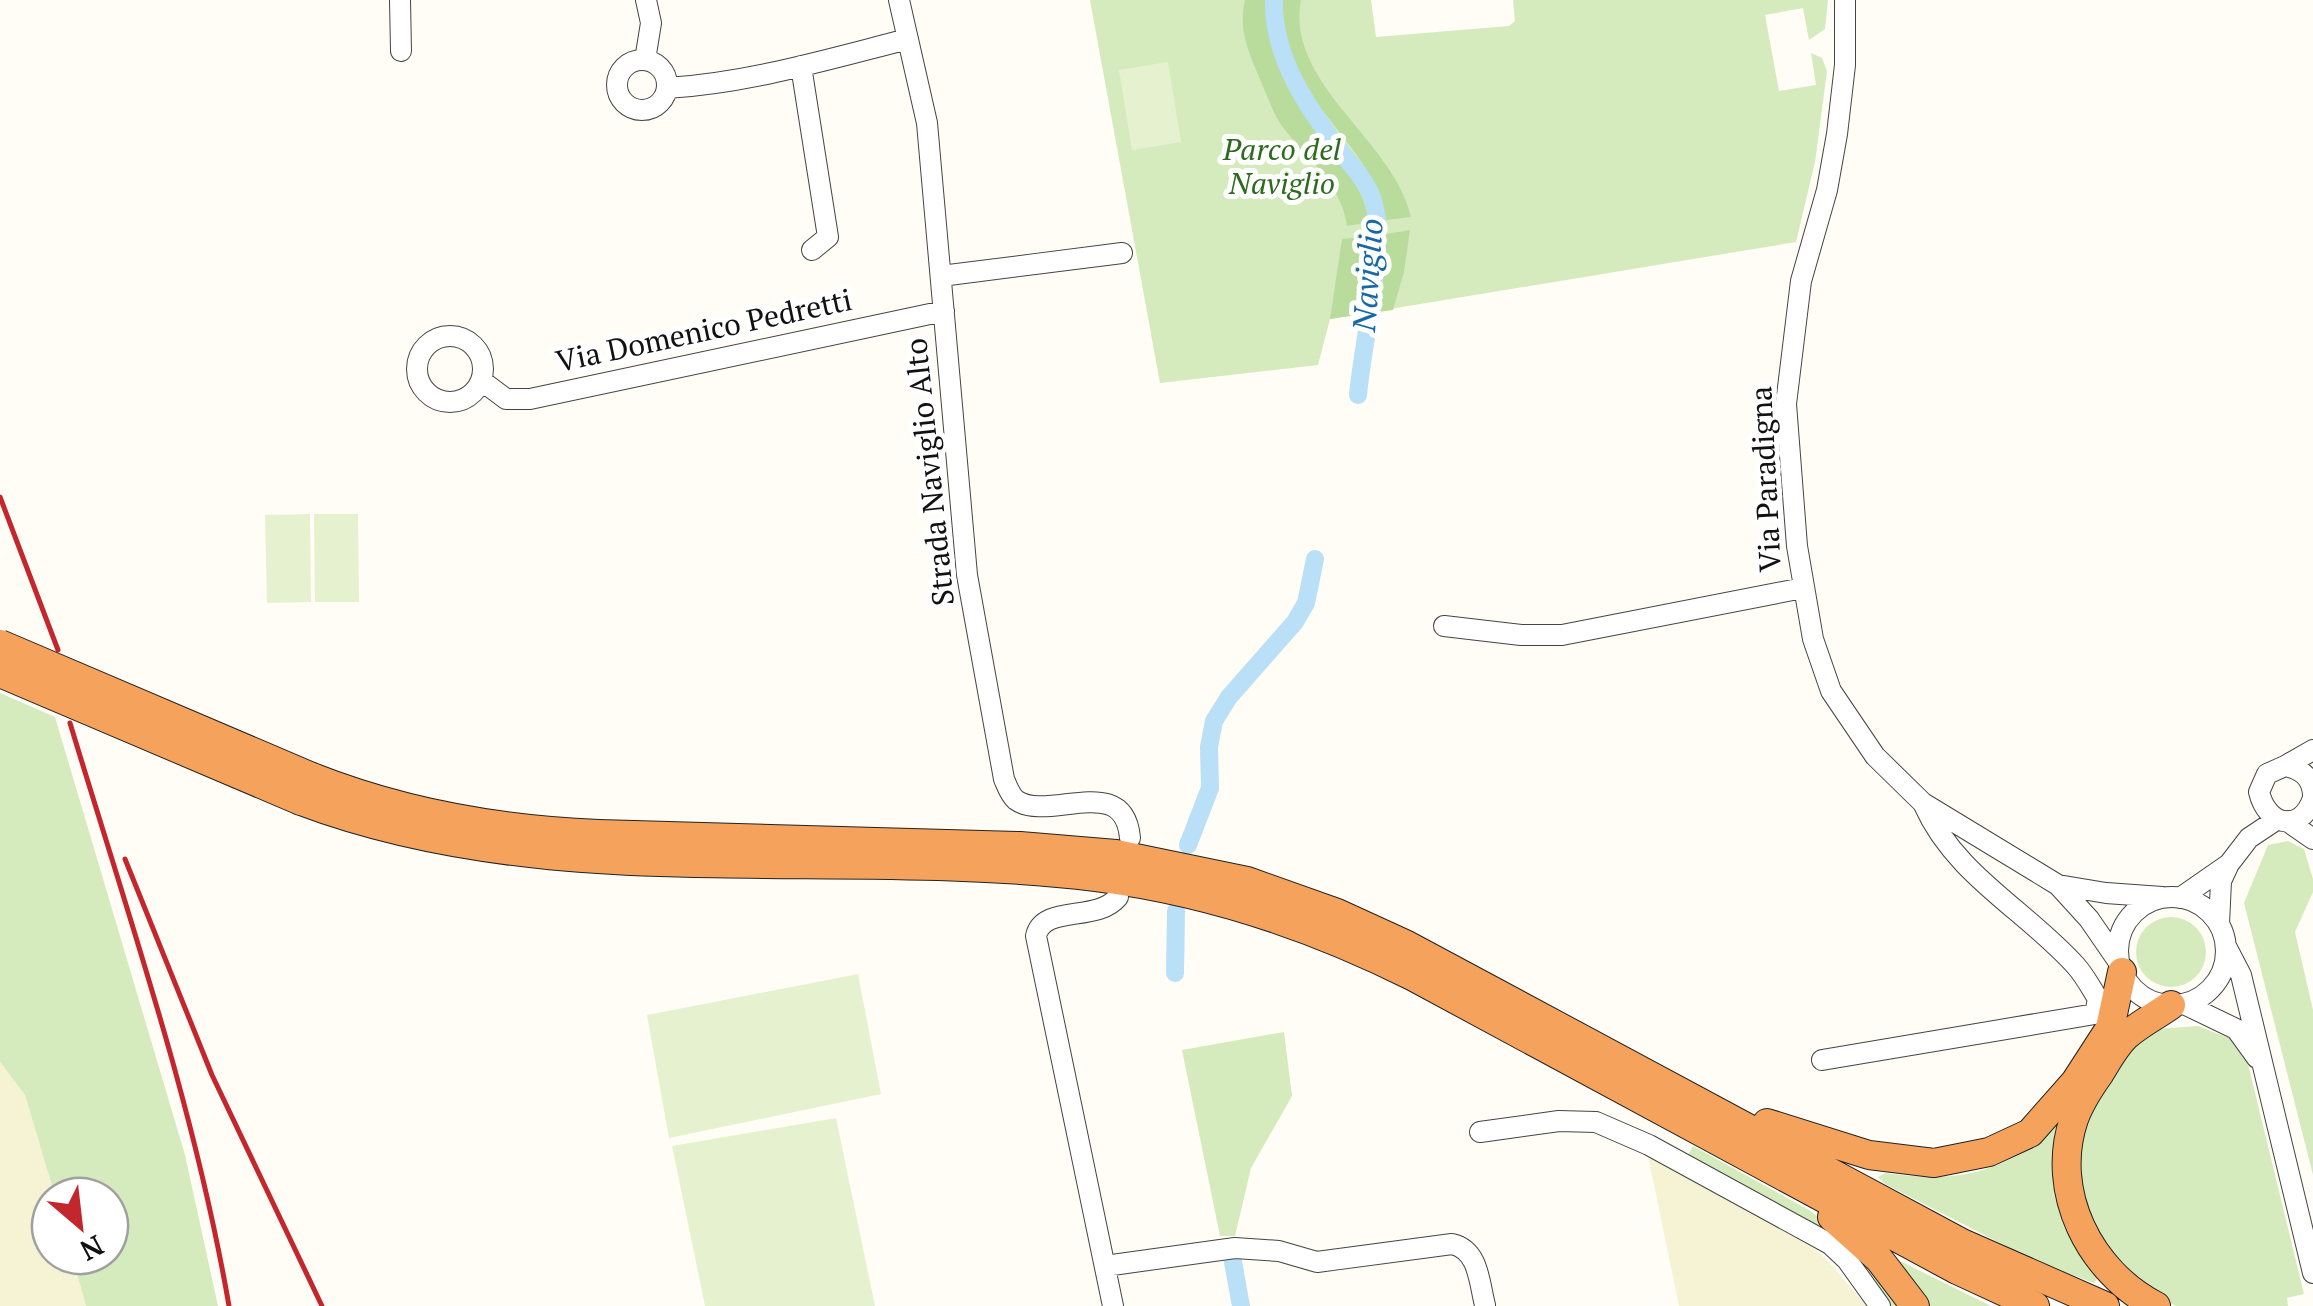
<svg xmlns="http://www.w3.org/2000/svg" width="2313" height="1306" font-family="'PT Serif',serif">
<rect width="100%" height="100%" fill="#fffdf5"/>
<path fill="#f6f3d4" d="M0 1062 25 1095 55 1196H50V1256H72L86 1306H0Z
M1647 1151 1803 1240 1826 1259 1867 1306H1679Z"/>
<path fill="#d5ebbd" d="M1090 0H1371L1376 37 1509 26 1515 21 1513 0H1828L1825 29 1809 40 1803 8 1765 15 1779 91 1816 85 1811 53 1822 58 1827 71 1815 162 1796 242 1330 319 1318 365 1160 383Z
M0 693 55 717 185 1155 218 1306H86L72 1256H110V1196H55L25 1095 0 1062Z
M2288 841 2304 849 2313 879V892L2295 932 2313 1010V1175L2244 903 2268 845Z
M2136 952a35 35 0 1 1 70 0a35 35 0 1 1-70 0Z
M2198 1026 2229 1038 2248 1064 2304 1294 2287 1298 2288 1306H2176L2154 1296 2123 1274 2080 1202 2079 1131 2122 1055 2156 1029Z
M1284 1032 1292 1096 1251 1168 1235 1236H1220L1182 1050Z
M2060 1122 2099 1276 2094 1283 2037 1262 1885 1184 1878 1177 1885 1173C1932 1180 1982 1180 2022 1151 2035 1142 2046 1129 2060 1122Z
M1693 1146 1809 1210 1840 1233 1907 1306H1885L1854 1261 1685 1161Z
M1898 1260 1991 1306H1925L1895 1261Z"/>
<path fill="#b9dc9c" d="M1245 0H1266C1264 52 1295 102 1325 142 1345 168 1364 190 1370 222L1347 226C1341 184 1310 162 1285 130 1275 118 1270 103 1264 89 1252 58 1237 34 1245 0Z
M1283 0H1301C1285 84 1394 140 1411 217L1386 220C1374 139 1269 90 1283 0Z
M1410 230 1404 272 1393 310 1372 313 1386 234Z
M1370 236 1357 315 1330 319 1342 239Z"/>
<path fill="#e6f2cf" d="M1168 62 1181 142 1132 150 1119 70Z
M310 514 311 602 267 603 265 515Z
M314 514H358L359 602H315Z
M858 974 881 1094 669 1138 647 1015Z
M836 1118 875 1306H705L672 1146Z"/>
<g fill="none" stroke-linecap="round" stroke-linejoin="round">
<path stroke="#b9e0f7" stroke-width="18" d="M1274 0C1273 59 1308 108 1341 152 1354 168 1369 184 1374 204 1386 244 1362 348 1358 395
M1188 845 1210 788 1209 747 1214 721 1229 697 1295 622 1306 603 1315 559
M1175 973 1176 911
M1233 1262 1241 1306"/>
<g stroke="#444" stroke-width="22">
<path id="minor" d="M400 0 401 51
M899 0 927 123 967 575 1004 779C1007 786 1010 795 1016 800 1048 823 1124 771 1130 838
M1845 0V65L1837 134 1827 190 1801 281 1786 404 1797 546 1813 639 1831 691 1875 756 1923 803 2058 885 2089 919 2120 964
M645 60 651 23 646 0
M617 85a25 25 0 1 1 50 0a25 25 0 1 1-50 0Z
M801 66 828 237 812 250
M667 88C749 83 829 59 908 39
M941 276 1122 253
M417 369a33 33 0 1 1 66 0a33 33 0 1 1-66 0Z
M482 381 506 399H530L944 311
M1444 626 1521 635H1562L1803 588
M2285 766 2313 750
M2313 795C2312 777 2301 769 2285 766L2267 774 2259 792C2267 826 2301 834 2313 798
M2287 821 2313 839
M2058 885 2106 893 2162 897
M2118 951a54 54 0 1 1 108 0a54 54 0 1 1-108 0Z
M2180 898 2229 864 2249 838 2276 820
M2219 924 2221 881 2228 866
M2227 948 2241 975 2313 1273
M2184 1004 2236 1029 2257 1058
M1822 1060 2095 1014 2098 999C2091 988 2085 976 2076 966 2027 911 1955 875 1924 805
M1480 1132 1559 1121 1596 1122 1649 1145 1830 1244 1847 1260 1880 1306
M1105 1266 1235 1248 1279 1251 1317 1262 1452 1244C1479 1250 1479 1282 1485 1305
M1113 1306 1036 936C1043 904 1097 923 1118 897"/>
</g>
<g stroke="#222" stroke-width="30">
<path id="highway" d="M312 777C403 813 501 830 599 834L1020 846 1116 854 1247 881 1337 913 1407 945 1962 1243 2105 1306
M301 801C556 897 831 845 1096 877 1207 891 1312 926 1412 976L1957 1270 2035 1306
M1767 1123 1869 1155 1934 1163 1989 1152 2030 1133 2075 1082 2110 1028 2122 972
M1832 1217 1879 1259 1915 1306
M2156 1306C2090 1272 2049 1192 2074 1119 2080 1102 2090 1087 2100 1073 2108 1060 2116 1045 2127 1035 2140 1024 2157 1015 2171 1005"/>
</g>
<use href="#minor" stroke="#fff" stroke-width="20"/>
<use href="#highway" stroke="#f5a25d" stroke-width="28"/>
<path stroke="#c4262e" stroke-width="5" d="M0 497 58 650
M70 723C128 915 195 1108 229 1306
M125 859 212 1075 322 1306"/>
<g stroke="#222" stroke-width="30" stroke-linecap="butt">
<path id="highway-bridge" d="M0 644 312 777
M0 673 301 801"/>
</g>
<use href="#highway-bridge" stroke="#f5a25d" stroke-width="28"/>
</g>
<g text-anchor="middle" stroke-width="10" stroke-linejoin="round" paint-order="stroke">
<g font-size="30" font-style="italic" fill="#2f6b1f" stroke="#fff">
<text x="1282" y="160">Parco del<tspan x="1282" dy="34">Naviglio</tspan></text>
</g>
<g font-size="30" fill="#111" stroke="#fff">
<text transform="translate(704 331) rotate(-12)" y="10">Via Domenico Pedretti</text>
<text transform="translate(930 472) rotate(-96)" y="10">Strada Naviglio Alto</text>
<text transform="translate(1766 479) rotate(-93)" y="10">Via Paradigna</text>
</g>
<g font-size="32" font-style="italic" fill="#1768a6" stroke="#fff">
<text transform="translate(1368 275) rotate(-86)" y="11">Naviglio</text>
</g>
</g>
<g transform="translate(80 1226) rotate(152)"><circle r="48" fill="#ffffff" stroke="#a0a0a0" stroke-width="2.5"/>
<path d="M0-8L18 38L0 25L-18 38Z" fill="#c4262e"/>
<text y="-15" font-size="28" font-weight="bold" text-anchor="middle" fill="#111111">N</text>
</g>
</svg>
